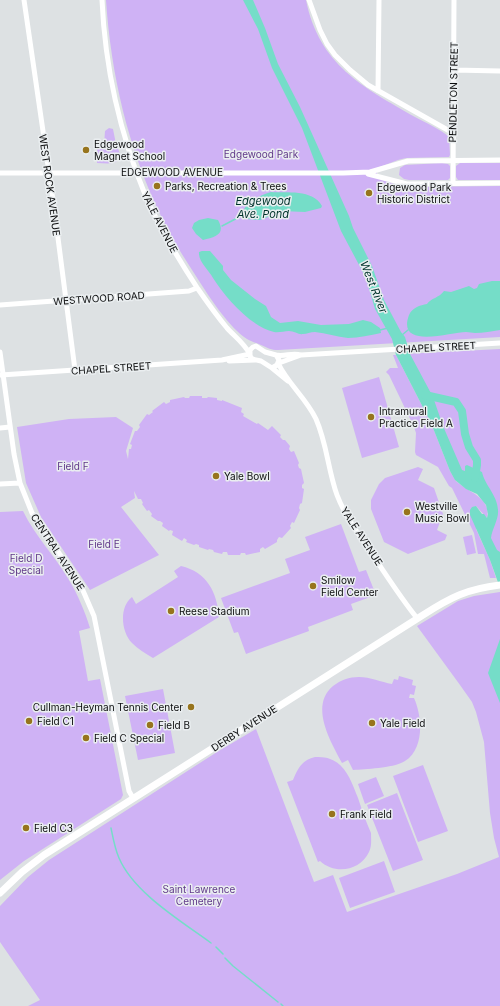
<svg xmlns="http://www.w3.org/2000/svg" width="500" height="1006" font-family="Inter,sans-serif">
<rect width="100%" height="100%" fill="#dde1e3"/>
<path fill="#cfb2f5" d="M106 0H306C319 65 363 87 415 117 426 123 440 129 449 137L450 155 449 157 406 158 398 160 377 168V178L400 186 407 187 500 186V337L278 350C271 350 268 348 261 345 257 343 252 342 247 339 230 328 212 301 201 284 187 262 172 240 161 216 128 148 111 75 106 0Z
M109 128 113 129 116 144 121 156C117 166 106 163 97 163V146L104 145 105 131Z
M442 163 448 164 450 166V178L448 180H409L404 179 399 175 400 168 405 165Z
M460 163H500V180H458L456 177V166Z
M500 349V563L488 544 492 514 489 497 460 474 404 354Z
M393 355H396L431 423 450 471C452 474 454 478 456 481 468 492 492 498 487 518L476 506V529L490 560 496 578H490L484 554H478L474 533 452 488 449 486 438 467 416 455 415 452 416 433 414 427 389 375 386 372 390 368H398Z
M379 377 399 447 362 458 342 388Z
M190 396H202V398H207L208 397 217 398V400L222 401V400L242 408 241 412 244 414 243 416 257 424 258 423 268 430 272 426 281 435 280 437 283 440H285L290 446 289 449 291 452 294 451 299 463 298 465 299 468 301 469 304 483 302 485V488L304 489 302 503 300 504 299 508 300 510 294 523 292 522 290 526 291 528 282 538 279 537 277 540V542L265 549 263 547 260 549V552L246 555 245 553H241L240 555H228L227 552H223L222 554 214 552 213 550 209 549 208 550 199 547V545L196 544 194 545 186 542 187 540 184 538 182 541 172 535 173 531 170 530 169 531 162 526 163 523 160 521H158L151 516 152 514 149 510 147 511 142 504 143 503 141 499H138L134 491 135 498 121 507 159 555 90 590 41 517 26 483 17 427 69 419 116 417 133 428 126 451 128 459 129 449H131L132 445 130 444 135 431H137L140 427 139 425 147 414 149 415 153 412 152 411 164 402 166 404 170 402V400L184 397 185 398H189Z
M418 467 423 469 418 480 434 488 443 514 437 530 447 535 445 540 408 554 384 542 371 509V500L379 484 385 478Z
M23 511C35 536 55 556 69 580 78 595 85 612 90 628L79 631 88 681 100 679 123 795 121 799 24 861 0 880V512Z
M341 524 359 572 366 570 376 595 351 604 353 610 308 627 309 631 246 654 238 632 234 633 221 598 290 573 285 559 310 550 305 537Z
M472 535 476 553 467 555 463 537Z
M181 566C207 572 217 592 219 617L153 658C145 653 138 649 132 643 121 632 119 607 132 597L136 604 178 577 174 571Z
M500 592V1006H28L40 1000 0 942V906L28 877 49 860 217 752 256 729 314 882 333 875 347 912 457 874 499 857 494 838 490 813 484 742 476 712 472 702 460 685 417 626 458 601 474 596Z
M399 676 413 680 412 685 416 686 414 695 410 694 409 698H414C422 716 425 748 405 761 395 768 366 769 353 770L348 760 342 763C331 742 309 706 333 686 341 680 349 677 359 677 370 677 381 682 392 684L394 679 398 680Z
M163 689 175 753 138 760 125 696Z
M315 757C343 755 350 778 358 798 362 810 366 822 371 833 371 840 372 846 369 852 360 871 335 875 320 861L318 862 287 782 293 780C298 768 302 760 315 757Z
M423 765 448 831 418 842 393 776Z
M376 777 384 796 365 804 358 784Z
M397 793 423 860 393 871 367 805Z
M384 861 395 892 350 908 339 878Z"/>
<path fill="#75ddc8" d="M243 0H253L265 28 278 64 300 107 349 216 353 228 372 266 384 300 401 332 405 337 410 354 433 397 443 426 462 470 465 471V466L467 465 482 472C485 486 497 494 498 510 499 519 492 529 491 538L497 550 500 552V588L490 560 470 515V510L472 507 476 506 482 514H484L487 518 488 514 486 505 477 494 466 489 455 480 450 471 431 423 396 355 392 339 375 309 366 278 341 231 302 128 272 68 258 29Z
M271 192C286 193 313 189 322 206L321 208 305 212 281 211 274 213 268 217 260 220 247 219 244 209C251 200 260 195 271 192Z
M208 218 218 220C226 234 216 237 203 240L196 234 192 228 194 223 199 220Z
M202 251H210L223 266V270L231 280 255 299 266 306 271 317 280 323 298 321 321 325 349 324 363 320 371 322 380 328 381 333C370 335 359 338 348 338 337 337 326 333 315 332 310 332 307 334 303 334 299 335 294 331 289 331 284 331 279 333 274 332 251 327 225 297 213 278 209 270 198 262 199 252Z
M492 281H500V330C492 331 483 333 475 333 472 333 469 332 466 332 451 332 396 350 409 315 412 308 420 305 427 304 431 298 439 298 444 291L451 292 469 286 474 289 477 288 479 284Z
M500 639V703L488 673Z"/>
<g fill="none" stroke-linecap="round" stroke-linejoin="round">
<path stroke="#75ddc8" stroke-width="1.5" d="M222 226 245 214
M380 330 388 328
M402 335 408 330
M111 828C113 838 115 849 119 858 134 893 181 921 211 943
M216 947 223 954
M225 958 233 966 278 1002
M281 1004 283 1006"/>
<path stroke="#75ddc8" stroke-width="8" d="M425 395 456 402 462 411 465 434 469 447 477 460V465L475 478"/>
<path stroke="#fff" stroke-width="5" d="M24 0 54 207 75 370
M102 0C105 68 120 134 146 197 160 229 179 260 198 289 207 302 217 316 227 328 234 336 244 343 249 353
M309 0 320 30 327 44 335 55 350 70 368 85 453 133
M454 70 500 71
M378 91 379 0
M0 173H343L370 172 408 161 500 160
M368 174 407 184 500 183
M453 183 454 0
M0 305 189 291 197 288
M256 346 265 352 276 355 279 360 277 365 272 368 261 361 252 359 250 356V350L253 347Z
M0 352 14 454 20 483 32 513 81 586 94 616 129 791 133 798
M276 355C285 357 292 352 301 355
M229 361 255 360
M278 363C288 384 306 398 316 419 327 444 328 470 337 495 345 516 358 533 370 551 385 573 400 597 417 618
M279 363 301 355 500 343
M272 368 288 381
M1 375 222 360 250 354
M0 428 10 427
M0 484 20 483"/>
<path stroke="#fff" stroke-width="7" d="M0 893 22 872 44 855 423 615C451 597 467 589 500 585"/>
</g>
<g fill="#97741d" stroke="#eaeef0" stroke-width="1.5">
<circle cx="86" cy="150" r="4"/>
<circle cx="157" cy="186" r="4"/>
<circle cx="369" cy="193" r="4"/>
<circle cx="371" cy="417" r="4"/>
<circle cx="216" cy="476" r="4"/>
<circle cx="407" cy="512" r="4"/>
<circle cx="313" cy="586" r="4"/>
<circle cx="171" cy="611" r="4"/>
<circle cx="191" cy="707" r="4"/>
<circle cx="29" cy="721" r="4"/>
<circle cx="372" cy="723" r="4"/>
<circle cx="150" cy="725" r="4"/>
<circle cx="86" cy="738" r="4"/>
<circle cx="332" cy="814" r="4"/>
<circle cx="26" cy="828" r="4"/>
</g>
<g text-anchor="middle" stroke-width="3" stroke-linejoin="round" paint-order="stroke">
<g font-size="10" fill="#0c0d0e" stroke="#eaeef0">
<text transform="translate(453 92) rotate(-89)" y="4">PENDLETON STREET</text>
<text x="172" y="176">EDGEWOOD AVENUE</text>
<text transform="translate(50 185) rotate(82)" y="4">WEST ROCK AVENUE</text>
<text transform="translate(160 222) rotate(63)" y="4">YALE AVENUE</text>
<text transform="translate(99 298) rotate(-4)" y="4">WESTWOOD ROAD</text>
<text transform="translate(436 347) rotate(-3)" y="4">CHAPEL STREET</text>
<text transform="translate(111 368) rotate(-4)" y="4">CHAPEL STREET</text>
<text transform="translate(362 536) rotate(57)" y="4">YALE AVENUE</text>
<text transform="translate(58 552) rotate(57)" y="4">CENTRAL AVENUE</text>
<text transform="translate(244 728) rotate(-33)" y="4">DERBY AVENUE</text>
</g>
<g font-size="10" fill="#0c0d0e" stroke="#eaeef0" text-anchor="start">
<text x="94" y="148">Edgewood<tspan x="94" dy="12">Magnet School</tspan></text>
<text x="165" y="190">Parks, Recreation &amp; Trees</text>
<text x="377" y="191">Edgewood Park<tspan x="377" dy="12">Historic District</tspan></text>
<text x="379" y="415">Intramural<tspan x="379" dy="12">Practice Field A</tspan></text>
<text x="224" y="480">Yale Bowl</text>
<text x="415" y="510">Westville<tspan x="415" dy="12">Music Bowl</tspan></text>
<text x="321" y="584">Smilow<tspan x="321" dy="12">Field Center</tspan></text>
<text x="179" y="615">Reese Stadium</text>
<text x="183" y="711" text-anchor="end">Cullman-Heyman Tennis Center</text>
<text x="37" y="725">Field C1</text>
<text x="380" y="727">Yale Field</text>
<text x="158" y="729">Field B</text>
<text x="94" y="742">Field C Special</text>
<text x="340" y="818">Frank Field</text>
<text x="34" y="832">Field C3</text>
</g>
<g font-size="10" fill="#603889" stroke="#eaeef0">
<text x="261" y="158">Edgewood Park</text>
<text x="73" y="470">Field F</text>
<text x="104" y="548">Field E</text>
<text x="26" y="562">Field D<tspan x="26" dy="12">Special</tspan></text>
<text x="199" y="893">Saint Lawrence<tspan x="199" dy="12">Cemetery</tspan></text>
</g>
<g font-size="11" font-style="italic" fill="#01342c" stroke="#eaeef0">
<text x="263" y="205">Edgewood<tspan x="263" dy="13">Ave. Pond</tspan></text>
<text transform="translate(374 287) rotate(68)" y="4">West River</text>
</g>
</g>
</svg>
